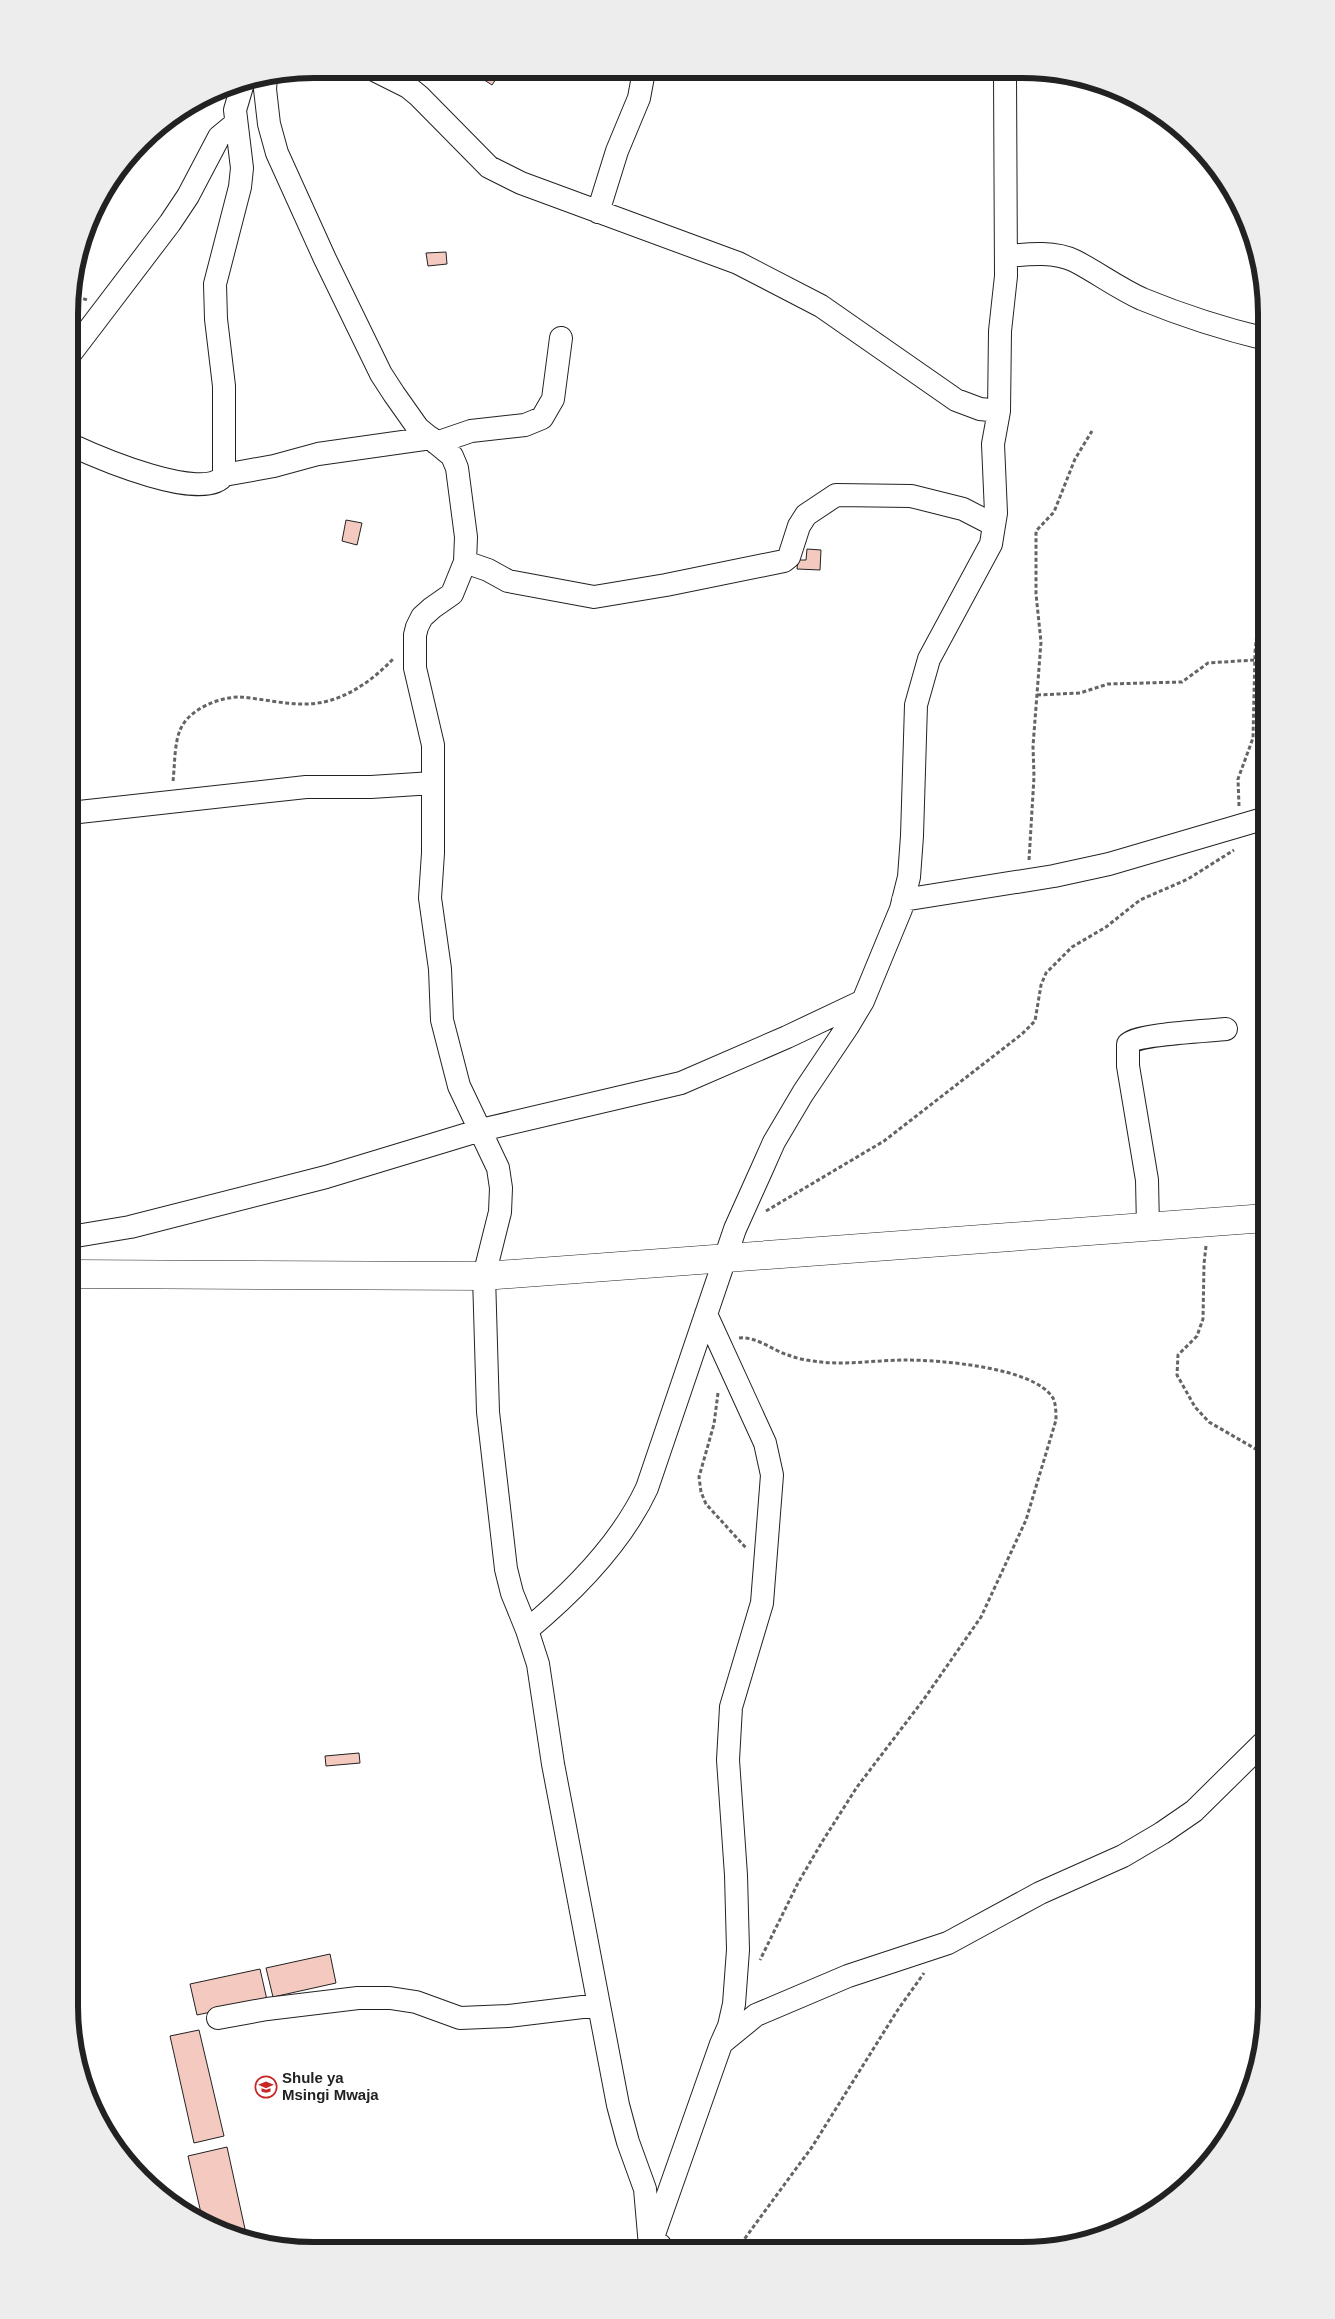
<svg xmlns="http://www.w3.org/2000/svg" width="1335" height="2319" font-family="Helvetica,sans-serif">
<rect width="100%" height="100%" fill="#fff"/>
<path fill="#f3c9c0" stroke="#222" d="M469 70H502L492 85Z
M446 252 447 264 428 266 426 253Z
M346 520 362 523 357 545 342 541Z
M807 549 821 550 820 570 797 569 798 560H806Z
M359 1753 360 1763 326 1766 325 1756Z
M330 1954 336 1983 273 1997 266 1968Z
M260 1969 267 2000 197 2015 190 1984Z
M199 2030 224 2136 194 2143 170 2036Z
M227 2147 245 2229 227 2233 203 2222 188 2156Z"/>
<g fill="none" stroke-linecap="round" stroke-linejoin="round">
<g stroke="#222" stroke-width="24">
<path id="minor" d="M372 69 408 87 419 96 489 167 521 183 738 263 821 306 956 400 980 409 999 411
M266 78 265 89 269 124 277 153 325 259 381 374 394 394 418 428 452 456 457 468 466 537 465 562 452 594 432 608 422 617 417 627 415 635V668L433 745V853L430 898 440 969 442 1020 459 1086 498 1168 501 1188 500 1212 484 1276 488 1412 506 1569 512 1593 527 1630
M598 212 617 151 639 98 644 71
M1007 256C1028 254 1055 251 1075 261 1098 273 1118 288 1142 299 1181 315 1224 329 1266 339
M71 353 170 223 188 196 219 137 236 123
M436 443 471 431 525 425 542 418 553 399 561 338
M71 445C97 457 205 504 224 475V386L216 319 215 284 240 187 242 168 235 110 243 83
M224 475 274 466 318 454 431 438
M465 562 488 570 508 581 594 597 666 585 784 561 789 557 799 526 806 515 836 495 911 496 963 509 994 525
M70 813 306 787H371L433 783
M903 900 1054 876 1109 864 1266 818
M1148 1227 1147 1180 1128 1066V1044C1136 1034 1208 1031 1226 1029
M70 1237 130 1227 326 1177 481 1130 681 1083 787 1037 863 1001
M218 2018 267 2009 358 1998H390L416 2002 460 2018 508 2016 599 2005
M723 2042 756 2015 848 1976 948 1943 1040 1893 1123 1856 1162 1833 1194 1811 1266 1740
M653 2237 721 2044 729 2026 734 2004 738 1950 736 1875 728 1760 731 1707 762 1603 772 1475 765 1443 706 1314
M660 2249V2245L650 2246 645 2189 628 2142 618 2105 553 1764 538 1664 527 1630C574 1591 621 1544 647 1488L735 1229 762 1169 774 1142 803 1093 848 1026 863 1001 901 909 909 877 912 836 916 705 929 659 991 544 996 513 993 444 999 411 1000 331 1006 276 1005 73"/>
</g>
<g stroke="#222" stroke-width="29">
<path id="major" d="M70 1274 484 1276 1266 1218"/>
</g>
<path stroke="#646464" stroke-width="3" stroke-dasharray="4 2.5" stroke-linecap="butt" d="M71 294 87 300
M1037 695 1080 693 1108 684 1182 682 1208 663 1254 660
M173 781C175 765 174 742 181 728 190 709 219 697 240 697 268 699 299 709 328 701 354 694 376 677 394 658
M1239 806 1238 779 1253 738 1255 652 1258 623 1266 604
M1029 860 1034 777 1033 746 1041 642 1036 594V531L1054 512 1075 459 1092 431
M766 1211 884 1141 1022 1034 1035 1021 1041 985 1046 973 1072 947 1106 927 1140 900 1188 879 1234 850
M1206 1246 1204 1264 1203 1319 1197 1336 1178 1355 1177 1375 1195 1407 1209 1422 1266 1455
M739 1338C756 1336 772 1350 788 1355 798 1359 810 1361 821 1362 849 1365 878 1360 905 1360 939 1360 1034 1367 1053 1398 1056 1404 1056 1413 1056 1420L1026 1520 981 1617 924 1699 857 1787 822 1842 798 1883 760 1960
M718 1393 714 1424 699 1477 701 1492 706 1504 746 1548
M737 2249 812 2147 897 2011 924 1973"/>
<use href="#minor" stroke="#fff" stroke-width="22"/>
<use href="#major" stroke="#fff" stroke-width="28"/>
</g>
<defs>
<g id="school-ring" transform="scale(1.125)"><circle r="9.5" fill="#fff" stroke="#c62828" stroke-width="1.5"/><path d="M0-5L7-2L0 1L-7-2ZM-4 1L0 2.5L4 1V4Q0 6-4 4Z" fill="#c62828"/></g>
</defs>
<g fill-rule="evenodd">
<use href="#school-ring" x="266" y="2087"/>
</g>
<g text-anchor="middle" stroke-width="4" stroke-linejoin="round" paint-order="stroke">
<g font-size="15" font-weight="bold" fill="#222" stroke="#fff" text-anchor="start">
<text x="282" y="2083">Shule ya<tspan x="282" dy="17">Msingi Mwaja</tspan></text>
</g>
</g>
<path d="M0 0H1335V2319H0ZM314 78H1022A236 236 0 0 1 1258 314V2006A236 236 0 0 1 1022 2242H314A236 236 0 0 1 78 2006V314A236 236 0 0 1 314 78Z" fill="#ededed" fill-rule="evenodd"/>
<path fill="none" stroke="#222" stroke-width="6" d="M314 78H1022A236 236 0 0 1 1258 314V2006A236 236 0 0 1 1022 2242H314A236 236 0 0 1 78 2006V314A236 236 0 0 1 314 78Z"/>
</svg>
